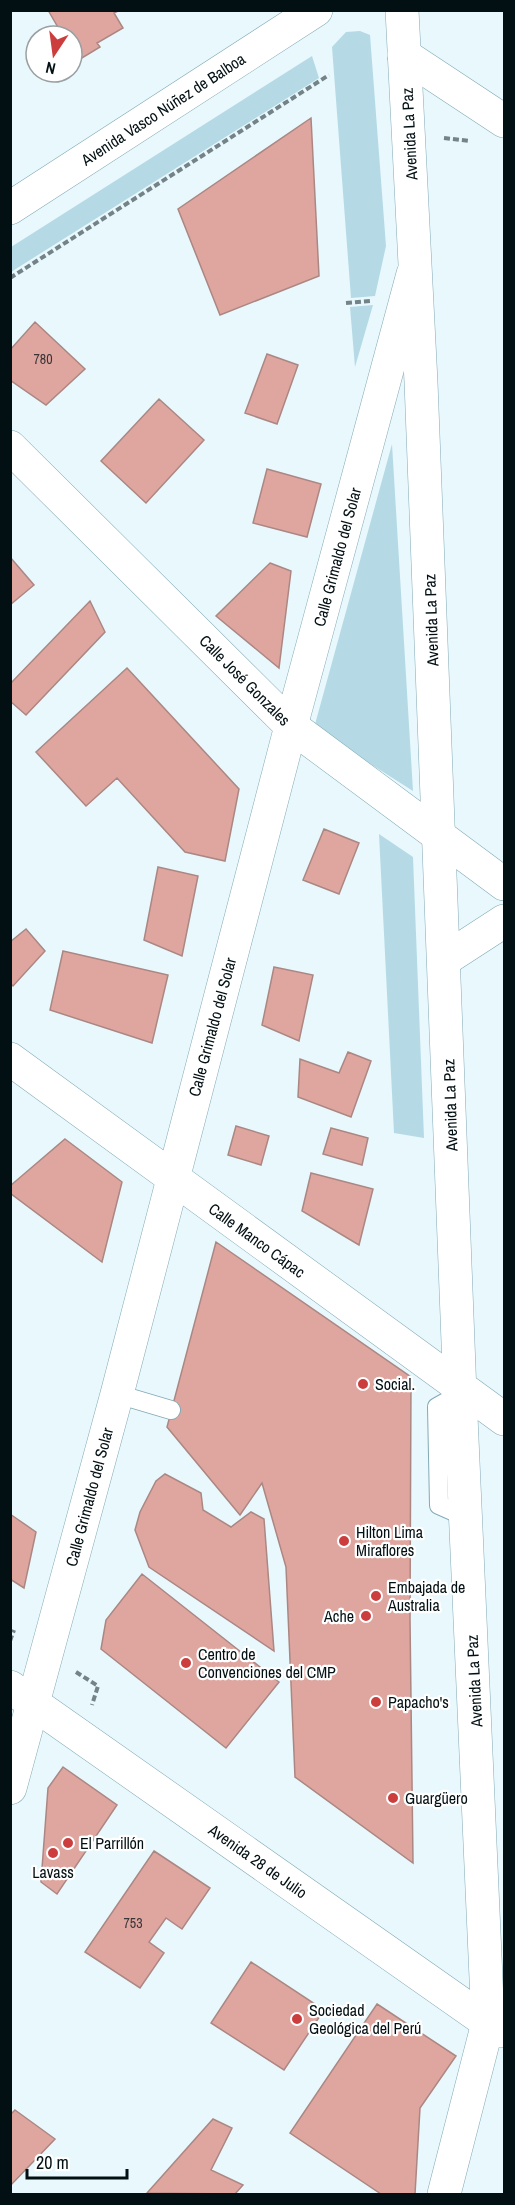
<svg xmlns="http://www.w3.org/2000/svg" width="515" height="2205" font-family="'Archivo Narrow',sans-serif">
<rect width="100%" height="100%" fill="#e8f8fd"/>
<path fill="#b5dae5" d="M360 31 370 35 386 246 375 296 351 298 332 47 346 32Z
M312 56 319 78 11 272V247Z
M373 305 355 367 350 307Z
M392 444 413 791 314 728Z
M379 834 413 857 424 1138 394 1133Z"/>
<path fill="#dfa6a0" stroke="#ab8783" stroke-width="1.5" d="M48 10H120L114 13 123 28 97 43 100 47 77 61 72 52V36H63Z
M311 118 319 276 220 315 178 209Z
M35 322 85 369 46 405 10 380V350Z
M267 354 298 365 277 424 245 413Z
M159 399 204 440 146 503 101 461Z
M267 469 321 484 307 537 253 523Z
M10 557 34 585 10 605Z
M270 563 291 571 279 668 216 616Z
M90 601 105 632 26 715 10 701V684Z
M127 668 239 789 225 861 185 852 117 778 86 806 36 752Z
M324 829 359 843 339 894 303 880Z
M158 867 198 876 182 956 144 940Z
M26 929 45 951 13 986 10 983V942Z
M63 951 168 975 152 1043 50 1010Z
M274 967 313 975 299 1041 262 1025Z
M348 1052 371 1061 351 1117 298 1097 300 1059 339 1073Z
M236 1126 269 1136 261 1165 228 1155Z
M331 1128 368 1138 362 1165 323 1154Z
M65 1139 122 1182 102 1262 10 1193V1186Z
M311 1173 373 1189 359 1245 302 1211Z
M216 1242 411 1377 410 1619 413 1863 295 1777 286 1567 262 1483 240 1515 167 1427Z
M165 1474 201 1493 203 1510 231 1527 251 1512 264 1519 274 1651 149 1567 135 1530 140 1512 156 1481Z
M10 1514 36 1532 24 1588 10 1579Z
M142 1574 279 1682 226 1748 101 1649 106 1620Z
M63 1767 117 1805 57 1894 41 1882 48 1788Z
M154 1851 210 1888 182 1929 166 1918 149 1942 164 1953 140 1988 85 1952Z
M251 1962 324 2010 284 2070 211 2023Z
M377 2004 456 2056 420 2108 415 2194H381L290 2133Z
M15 2110 55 2139 10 2186V2115Z
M213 2119 232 2128 211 2170 243 2185 235 2194 147 2193Z"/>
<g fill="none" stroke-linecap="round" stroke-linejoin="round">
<g stroke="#83aab5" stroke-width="20">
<path id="service" d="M117 1394 171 1410
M460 1394 437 1407 439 1505 466 1517"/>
</g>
<g stroke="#83aab5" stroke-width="34">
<path id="minor" d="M404 55 504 121
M10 447 291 726 504 884
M444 960 504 921
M10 1059 504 1419
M10 1788 117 1394 291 726 413 274
M444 2194 488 2023"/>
</g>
<g stroke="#83aab5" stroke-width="34">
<path id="tertiary" d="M402 10 421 382 460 1394 488 2023
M10 208 316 10
M10 1687 500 2031"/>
</g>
<path stroke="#748387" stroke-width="4" stroke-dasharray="6 3" stroke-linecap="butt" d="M444 138 470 141
M10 278 329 75
M346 303 371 301
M10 1641 14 1630
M76 1672 98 1686 92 1705"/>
<use href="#service" stroke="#fff" stroke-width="18"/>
<use href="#minor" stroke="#fff" stroke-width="33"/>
<use href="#tertiary" stroke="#fff" stroke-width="33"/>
</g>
<g fill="#cc3d3d" stroke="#fff" stroke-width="2">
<circle cx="363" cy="1384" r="6"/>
<circle cx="344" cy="1541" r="6"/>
<circle cx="376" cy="1596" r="6"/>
<circle cx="366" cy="1616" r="6"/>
<circle cx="186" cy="1663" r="6"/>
<circle cx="376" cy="1702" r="6"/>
<circle cx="393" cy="1798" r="6"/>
<circle cx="68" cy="1843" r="6"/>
<circle cx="53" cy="1853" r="6"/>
<circle cx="297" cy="2019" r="6"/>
</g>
<g text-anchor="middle" stroke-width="4.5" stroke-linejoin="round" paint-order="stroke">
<g font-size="14" fill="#393536">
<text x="43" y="364">780</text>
<text x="133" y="1928">753</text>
</g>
<g font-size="16" fill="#020f13" stroke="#fff">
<text transform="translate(163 109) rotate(-33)" y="6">Avenida Vasco Núñez de Balboa</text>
<text transform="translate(409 134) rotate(-93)" y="6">Avenida La Paz</text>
<text transform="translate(337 557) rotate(-75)" y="6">Calle Grimaldo del Solar</text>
<text transform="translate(431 620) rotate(-92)" y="6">Avenida La Paz</text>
<text transform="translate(245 680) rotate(45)" y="6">Calle José Gonzales</text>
<text transform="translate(212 1027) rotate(-75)" y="6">Calle Grimaldo del Solar</text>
<text transform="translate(450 1105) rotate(-92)" y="6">Avenida La Paz</text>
<text transform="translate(257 1240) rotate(36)" y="6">Calle Manco Cápac</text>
<text transform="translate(89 1497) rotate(-75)" y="6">Calle Grimaldo del Solar</text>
<text transform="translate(474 1681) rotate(-93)" y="6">Avenida La Paz</text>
<text transform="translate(258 1861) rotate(35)" y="6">Avenida 28 de Julio</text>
</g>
<g font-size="16" fill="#020f13" stroke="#fff" text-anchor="start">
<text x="375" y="1390">Social.</text>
<text x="356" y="1538">Hilton Lima<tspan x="356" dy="18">Miraflores</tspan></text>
<text x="388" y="1593">Embajada de<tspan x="388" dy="18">Australia</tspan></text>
<text x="354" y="1622" text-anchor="end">Ache</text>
<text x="198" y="1660">Centro de<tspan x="198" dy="18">Convenciones del CMP</tspan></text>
<text x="388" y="1708">Papacho's</text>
<text x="405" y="1804">Guargüero</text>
<text x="80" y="1849">El Parrillón</text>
<text x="53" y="1878" text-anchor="middle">Lavass</text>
<text x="309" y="2016">Sociedad<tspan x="309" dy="18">Geológica del Perú</tspan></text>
</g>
</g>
<rect width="515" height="2205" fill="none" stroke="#020f13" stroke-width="24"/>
<g transform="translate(54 54) rotate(193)"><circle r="28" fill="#ffffff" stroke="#9a9fa1" stroke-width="1.5"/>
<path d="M0-4.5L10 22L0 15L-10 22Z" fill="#cc3d3d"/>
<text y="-9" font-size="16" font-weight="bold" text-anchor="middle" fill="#020f13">N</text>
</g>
<path d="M27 2169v9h100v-9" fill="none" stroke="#020f13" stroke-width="3"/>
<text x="36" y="2169" font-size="18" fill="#020f13" stroke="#ffffff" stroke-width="4.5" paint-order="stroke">20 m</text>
</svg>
